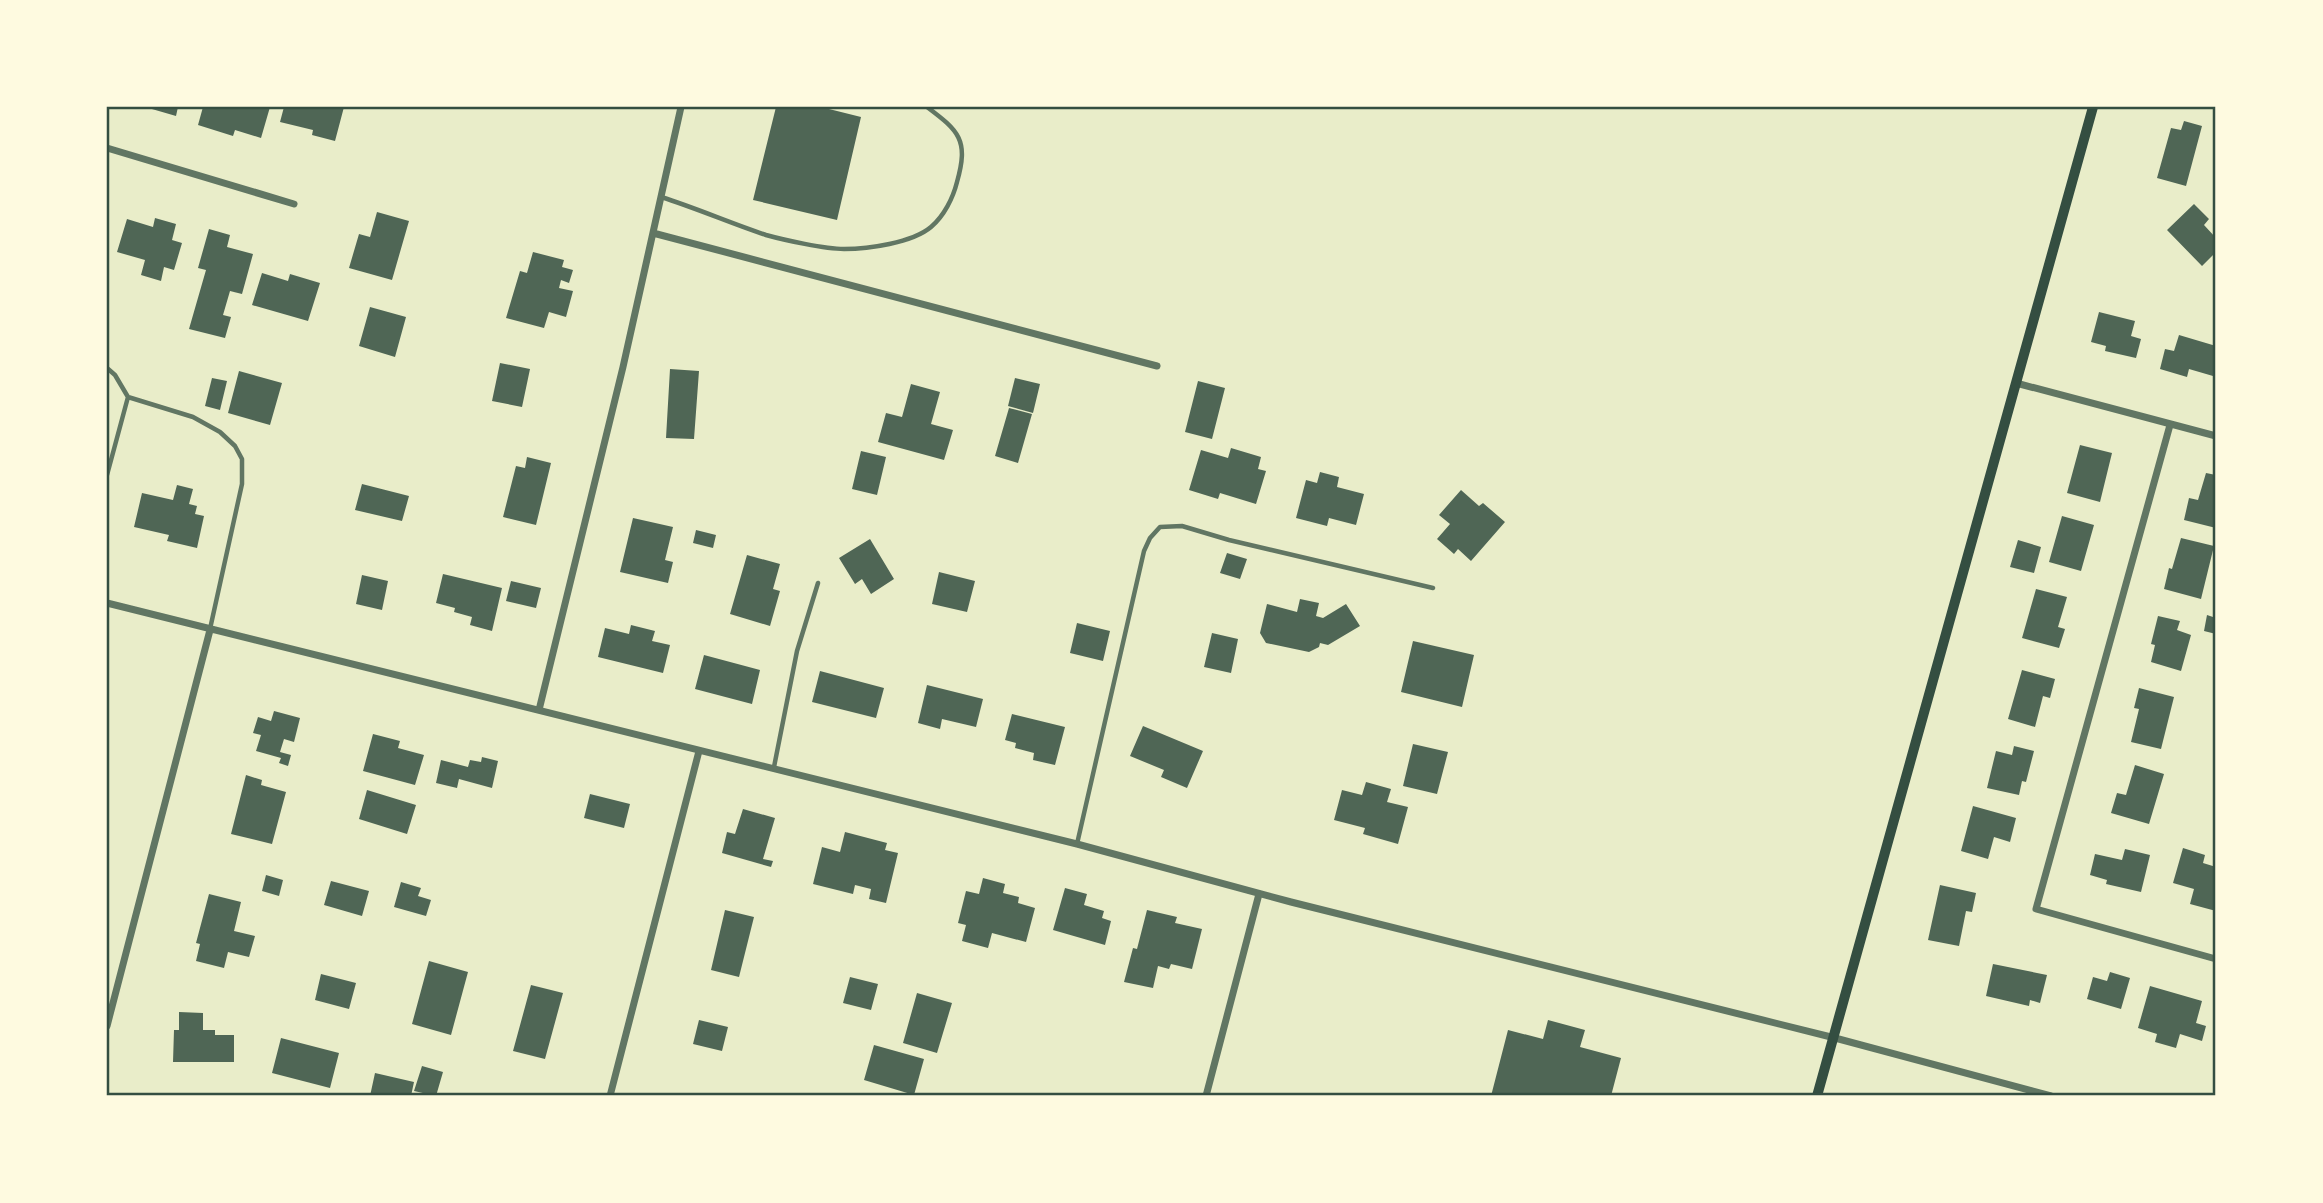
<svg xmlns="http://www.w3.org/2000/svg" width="2323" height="1203" font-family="Ubuntu,sans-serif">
<rect width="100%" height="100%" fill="#e9edc9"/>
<path fill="#4f6655" d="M145 107H178L176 116Z
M203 107H270L261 138 235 130 233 136 198 125Z
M284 107H344L335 141 312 135 313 130 280 122Z
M776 107H821L861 117 837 220 753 200Z
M2184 121 2202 126 2186 186 2157 178 2171 128 2181 130Z
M2194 204 2209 219 2204 225 2216 238V252L2202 266 2167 230Z
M377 212 409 221 392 280 349 268 359 234 370 237Z
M155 218 176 224 172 240 182 243 174 270 164 267 161 281 141 275 145 260 117 252 127 219 153 227Z
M209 229 230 235 227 247 253 254 242 294 230 291 223 315 231 317 225 338 189 329 206 270 198 268Z
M533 252 564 260 562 267 573 270 569 283 561 280 559 288 573 291 566 317 549 312 544 328 506 318 520 271 527 273Z
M262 273 288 281 290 274 320 283 308 321 252 305Z
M370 307 406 317 395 357 359 346Z
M2099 312 2135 321 2131 336 2141 339 2136 358 2105 351 2106 346 2091 342Z
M2179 335 2216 346V364L2213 376 2189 369 2187 377 2160 369 2165 349 2174 351Z
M500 363 530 369 522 407 492 401Z
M670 369 699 371 694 439 666 438Z
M239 371 282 383 270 425 228 413Z
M212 378 227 381 220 410 205 406Z
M1015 378 1040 384 1033 413 1008 406Z
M1198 381 1225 388 1212 439 1185 432Z
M911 384 940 392 931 424 953 430 944 460 878 442 886 413 902 417Z
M1009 408 1032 414 1018 463 995 456Z
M2080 445 2112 453 2100 502 2067 493Z
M1231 448 1261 457 1258 469 1266 471 1256 504 1220 493 1218 499 1189 490 1201 450 1228 458Z
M861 451 886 457 877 495 852 489Z
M527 457 551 463 536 525 503 517 516 466 525 468Z
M1320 472 1339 477 1337 487 1364 494 1356 525 1329 518 1327 526 1296 518 1306 480 1317 483Z
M2206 473 2216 475V528L2184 520 2189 498 2198 500Z
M362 484 409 496 402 521 355 510Z
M177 485 193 489 189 504 197 506 195 514 204 516 197 548 167 541 169 535 134 527 142 493 173 500Z
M1461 490 1479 506 1483 503 1505 522 1471 561 1458 549 1454 554 1437 539 1450 524 1439 515Z
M2062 516 2094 525 2081 571 2049 562Z
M633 518 673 527 665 560 673 562 668 583 620 572Z
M696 530 716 535 713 548 693 543Z
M2181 538 2214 546 2201 599 2164 589 2169 568 2172 569Z
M870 539 894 579 871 594 862 579 855 584 839 558Z
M2018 540 2041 547 2034 573 2010 567Z
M1227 553 1247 559 1240 579 1220 573Z
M747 555 780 564 773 589 780 591 770 626 730 614Z
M939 572 975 581 967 612 932 604Z
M443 574 502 588 492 631 470 625 472 617 454 612 455 608 436 603Z
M362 575 388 581 382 610 356 604Z
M511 581 541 588 536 608 506 601Z
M2036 589 2067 597 2058 627 2065 629 2059 648 2022 638Z
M1300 599 1319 603 1316 616 1323 618 1346 604 1360 626 1328 645 1320 643 1319 647 1309 652 1266 643 1260 633 1267 604 1297 612Z
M2207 615 2216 618V634L2204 631Z
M2158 616 2180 621 2177 630 2191 635 2181 671 2151 662 2155 645 2151 644Z
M1077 623 1110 631 1103 661 1070 653Z
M631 625 655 631 652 641 670 645 663 673 598 657 605 628 629 634Z
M1212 633 1238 639 1231 673 1204 667Z
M1413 641 1474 655 1462 707 1401 692Z
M704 655 760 670 752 704 695 689Z
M2022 670 2055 679 2050 698 2043 696 2035 727 2008 719Z
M820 671 884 688 876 718 812 702Z
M927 685 983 699 976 727 942 719 940 729 918 723Z
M2139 688 2174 697 2161 749 2131 742 2139 709 2134 708Z
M274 711 300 718 294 742 284 739 280 752 291 755 288 766 279 763 281 758 256 751 261 735 253 733 258 717 271 721Z
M1012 714 1065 727 1055 765 1033 760 1034 753 1015 748 1016 743 1005 740Z
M1143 726 1203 751 1187 788 1161 777 1164 770 1130 756Z
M373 734 400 741 398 748 424 755 415 785 363 771Z
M1413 744 1448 752 1437 794 1403 786Z
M2014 746 2034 751 2026 782 2022 781 2019 795 1987 788 1996 751 2012 755Z
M482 757 498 761 492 788 459 779 457 788 436 783 441 760 468 767 470 760 481 762Z
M2135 765 2164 774 2149 824 2111 813 2117 793 2126 795Z
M246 775 262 780 261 785 286 792 272 844 231 834Z
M1366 782 1391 789 1387 802 1408 807 1398 844 1363 834 1365 828 1334 820 1342 790 1362 795Z
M367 790 416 805 407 834 359 819Z
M590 794 630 804 624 828 584 818Z
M1973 806 2016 818 2010 842 1994 837 1988 859 1961 851Z
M743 809 775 818 763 859 773 861 771 867 722 853 727 832 735 834Z
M845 832 887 843 885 850 898 853 886 903 869 899 871 889 855 885 853 894 813 884 822 847 840 852Z
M2183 848 2205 855 2203 863 2216 867V911L2190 904 2194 889 2173 883Z
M2125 849 2150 855 2141 892 2106 884 2107 880 2090 875 2095 854 2122 860Z
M266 875 283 880 279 896 262 891Z
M983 878 1005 884 1003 893 1019 897 1018 903 1035 908 1026 942 992 933 988 948 962 941 966 925 958 923 966 891 979 894Z
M331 881 369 891 362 916 324 905Z
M401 882 421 888 418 896 431 900 426 916 394 907Z
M1940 885 1976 893 1972 912 1966 911 1959 946 1928 940Z
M1065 888 1087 894 1084 905 1104 911 1102 918 1111 921 1105 945 1053 930Z
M209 894 241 902 234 931 255 936 249 957 228 952 224 968 196 961 200 944 196 943Z
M725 910 754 917 739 977 711 970Z
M1147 910 1177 917 1175 923 1202 929 1192 969 1171 964 1169 969 1158 966 1153 988 1124 982 1133 948 1137 949Z
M429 961 468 972 451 1035 412 1024Z
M1993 964 2047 975 2040 1003 2030 1000 2029 1006 1986 996Z
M2110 972 2130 978 2121 1009 2087 999 2093 977 2107 981Z
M321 974 356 983 349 1009 315 1000Z
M850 977 878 984 871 1010 843 1003Z
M531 985 563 993 545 1059 513 1051Z
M2150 986 2202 1001 2196 1023 2206 1026 2202 1041 2180 1034 2176 1048 2155 1042 2157 1034 2138 1028Z
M917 993 952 1003 937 1053 903 1043Z
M179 1012 203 1013V1030H215V1035H234V1062H173L174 1030H179Z
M699 1020 728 1027 722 1051 693 1044Z
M1548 1020 1585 1030 1580 1047 1621 1058 1611 1096H1491L1508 1030 1543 1039Z
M281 1038 339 1053 330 1088 272 1073Z
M874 1045 924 1059 914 1095 864 1080Z
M422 1066 443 1072 436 1096 414 1091Z
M375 1073 414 1082 411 1096H370Z"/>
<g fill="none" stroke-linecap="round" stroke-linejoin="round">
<path stroke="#617663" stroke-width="4.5" d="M661 197C696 208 730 223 766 235 784 240 825 249 844 249 868 249 912 243 931 227 944 216 953 198 957 182 969 140 959 131 927 107
M107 368 115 375 128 397 107 475
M128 397 193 417 220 432 235 446 242 459V484L210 629
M774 767 797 651 818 583
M1077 844 1144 551 1150 538 1160 527 1182 526 1229 540 1433 588"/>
<path stroke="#617663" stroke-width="7" d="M107 148 294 204
M653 233 1157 366
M2016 383 2216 436
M2170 425 2036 909 2216 959
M107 603 1077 844 1291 902 1835 1038 2051 1096
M539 710 623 367 681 107
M107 1026 210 630
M610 1096 699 751
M1206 1096 1259 894"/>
<path stroke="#344e41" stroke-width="10" d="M1817 1096 2093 107"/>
</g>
<rect width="2323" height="1203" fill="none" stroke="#fefae0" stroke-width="217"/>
<rect x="108" y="108" width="2106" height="986" fill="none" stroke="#344e41" stroke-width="2.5"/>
</svg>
